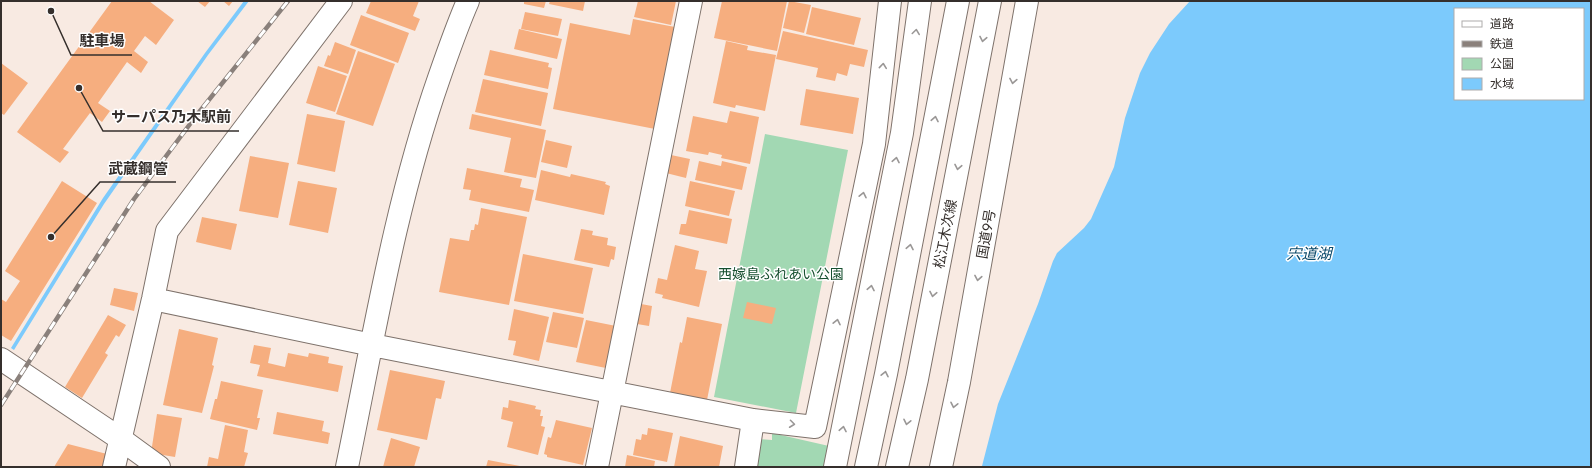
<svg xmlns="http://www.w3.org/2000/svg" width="1592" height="468" font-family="Jost,'Noto Sans JP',sans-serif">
<rect width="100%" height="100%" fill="#f8eae2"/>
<path fill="#a2d8b3" d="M765 134 848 150 796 413 714 397Z
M772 433 829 446 825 467H755L759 439 772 440Z"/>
<path fill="#7ccafc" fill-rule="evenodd" d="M244 1H249L208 55 104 204 14 350 11 348 103 198 205 53Z
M1190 1H1591V467H980L982 466 998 404 1038 304 1053 261 1057 253 1084 228 1091 219 1114 167 1125 118 1140 73 1150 53 1169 24ZM1455 9H1583V99H1455Z"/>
<path fill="#f6ae7f" d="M112 1H149L174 20 156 45 145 36 134 51 148 62 141 73 127 62 98 103 110 111 102 122 90 113 63 149 69 152 60 163 17 132Z
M197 1H210L205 7Z
M223 1H233L229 6Z
M371 1H419L413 16 420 19 415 31 366 13Z
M521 1H546L544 8 524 4V2Z
M550 1H585L583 11 549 4Z
M638 1H676L671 25 634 17Z
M722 1H787L777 51 714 38Z
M789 1 811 5 804 33 783 28Z
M812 7 861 18 854 45 806 34Z
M525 12 562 19 558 36 521 29Z
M361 15 409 33 398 63 350 45Z
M633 19 675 27 655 129 553 109 570 23 630 35Z
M519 29 562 39 557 59 514 49Z
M783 31 868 50 864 67 850 64 847 76 837 73 835 81 816 77 818 68 776 59Z
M726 41 748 46 747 50 776 55 765 111 736 105 735 108 713 103Z
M335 42 356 50 348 74 324 66 328 55 330 56Z
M490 50 549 63 548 67 552 68 548 89 484 75Z
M358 51 395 64 373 126 336 114Z
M1 63 28 83 4 115 1 113Z
M318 66 347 76 335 112 306 103Z
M483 79 548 93 541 126 475 112Z
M806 89 859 98 853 134 800 125Z
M730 111 759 117 750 164 721 158 722 155 709 152 708 155 686 151 693 116 727 123Z
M307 114 345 121 335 172 297 164Z
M472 114 546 130 536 178 504 172 511 138 469 129Z
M546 140 572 146 567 168 541 162Z
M671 155 690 159 686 178 666 173Z
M250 156 289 163 278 218 239 211Z
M699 161 721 166 722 161 747 167 742 190 695 180Z
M467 168 522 179 520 187 534 190 529 212 469 200 471 190 463 189Z
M541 170 570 177 571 174 606 182 605 184 610 186 604 215 535 200Z
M62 181 97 203 11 341 1 335V299L6 302 20 281 5 271Z
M298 181 337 188 328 233 289 225Z
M690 181 735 191 729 216 685 206Z
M481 208 527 217 509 305 439 292 450 238 469 241 471 230H474L475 224 478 225Z
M689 210 732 219 727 244 679 234 681 224H686Z
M202 217 237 224 231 250 196 242Z
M581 229 593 231 592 235 608 238 607 245 616 247 614 260 611 259 609 267 574 260Z
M675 245 699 251 695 269 707 271 699 307 662 298 663 295 655 293 658 278 667 280Z
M523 254 593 268 583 314 514 301Z
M114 288 138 293 134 311 110 305Z
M747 302 776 308 772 324 743 318Z
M641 304 652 306 649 326 637 324Z
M514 309 549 317 539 361 513 355 516 341 508 340Z
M553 312 584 318 577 348 546 342Z
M108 315 126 325 119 337 116 335 105 353 108 355 82 398 65 387Z
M687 317 722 324 707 400 670 393 680 342 682 343Z
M586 320 616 326 606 368 576 362Z
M179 329 218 338 212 365 214 366 202 413 163 405Z
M254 345 271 348 268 363 285 367 288 353 308 357 309 353 329 357 328 363 343 366 338 392 257 376 260 365 250 363Z
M390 370 445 381 441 399 436 398 427 440 377 430Z
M221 381 263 390 257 418H260L257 430 210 419 215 399H217Z
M509 400 536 406 535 409 541 410 540 416H543L541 426 545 427 538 455 507 447 513 422 501 419 503 407 508 408Z
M277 412 324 421 322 431 330 433 328 444 273 434Z
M157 414 182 418 175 457 151 453Z
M556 420 592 428 583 465 547 457V455L544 454 548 437 551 438Z
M225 425 248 430 244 452 248 453 244 467H207L209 457 218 459Z
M648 428 673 433 667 462 633 455 636 439 641 440 642 434 647 435Z
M680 436 723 446 719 467H674Z
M391 438 420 447 414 467H383Z
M68 444 107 454 103 467H54Z
M627 455 655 461 654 467H625Z
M488 460 520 466V467H486Z"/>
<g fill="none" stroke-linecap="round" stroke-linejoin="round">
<g stroke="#7e726b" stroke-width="24">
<path id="minor" d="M153 299 372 345 753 420 815 427 874 144 890 1
M1 359 122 440 159 467
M114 467 153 299 167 231 341 1
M347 467C374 336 395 204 439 78 448 52 457 26 468 1
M597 467 691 1
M746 467 753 420"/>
</g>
<g stroke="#7e726b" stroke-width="24">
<path id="major" d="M866 467 886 374 958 1
M897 467 917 379 990 1"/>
</g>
<g stroke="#7e726b" stroke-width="24">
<path id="highway" d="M835 467 902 133 920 1
M941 467 959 382 1027 1"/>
</g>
<use href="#minor" stroke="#fff" stroke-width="22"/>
<use href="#major" stroke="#fff" stroke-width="22"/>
<use href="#highway" stroke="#fff" stroke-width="22"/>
<g stroke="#8a807b" stroke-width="4.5">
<path id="rail" d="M1 405 134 199 196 116 288 1"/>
</g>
<use href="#rail" stroke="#fff" stroke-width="3" stroke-dasharray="9" stroke-linecap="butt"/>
</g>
<defs><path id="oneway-chevron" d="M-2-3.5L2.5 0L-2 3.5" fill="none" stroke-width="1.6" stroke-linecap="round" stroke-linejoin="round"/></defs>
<g stroke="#9a9796">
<use href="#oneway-chevron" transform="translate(916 32) rotate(-82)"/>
<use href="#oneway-chevron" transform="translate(983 39) rotate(101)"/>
<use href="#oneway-chevron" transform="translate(883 66) rotate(-84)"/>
<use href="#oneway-chevron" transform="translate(1013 81) rotate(100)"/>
<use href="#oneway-chevron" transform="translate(935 119) rotate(-79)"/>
<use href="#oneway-chevron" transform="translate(896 160) rotate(-79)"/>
<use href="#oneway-chevron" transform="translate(958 167) rotate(101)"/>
<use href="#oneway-chevron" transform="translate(863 195) rotate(-78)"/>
<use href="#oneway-chevron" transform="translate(910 247) rotate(-79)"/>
<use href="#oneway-chevron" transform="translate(978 278) rotate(100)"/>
<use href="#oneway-chevron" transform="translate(871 288) rotate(-79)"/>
<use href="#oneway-chevron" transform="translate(933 294) rotate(101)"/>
<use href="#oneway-chevron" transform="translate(837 322) rotate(-78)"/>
<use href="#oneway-chevron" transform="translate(885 374) rotate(-78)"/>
<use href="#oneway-chevron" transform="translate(954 405) rotate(102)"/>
<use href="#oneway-chevron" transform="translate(907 422) rotate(102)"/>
<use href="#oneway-chevron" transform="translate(792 424) rotate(7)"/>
<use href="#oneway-chevron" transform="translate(843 429) rotate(-79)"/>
</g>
<g text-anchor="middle" stroke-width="3" stroke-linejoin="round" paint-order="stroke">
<g font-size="14" fill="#352f2c" stroke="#fff">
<text transform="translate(945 234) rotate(-79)" y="5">松江木次線</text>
<text transform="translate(986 234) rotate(-80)" y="5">国道9号</text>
</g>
<g font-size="14" fill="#164f2f" stroke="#fff">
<text x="781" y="279">西嫁島ふれあい公園</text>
</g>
<g font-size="15" font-style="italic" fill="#084869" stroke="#fff">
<text x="1309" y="259">宍道湖</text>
</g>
</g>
<path fill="none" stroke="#352f2c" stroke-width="1.5" d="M51 11L71 55H132M79 88L103 131H239M51 237L100 182H176"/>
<g fill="#352f2c" stroke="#fff" stroke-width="1.5">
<circle cx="51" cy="11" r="4"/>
<circle cx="79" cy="88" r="4"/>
<circle cx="51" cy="237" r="4"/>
</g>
<g font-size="15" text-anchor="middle" font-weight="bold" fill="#352f2c" stroke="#fff" stroke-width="3" stroke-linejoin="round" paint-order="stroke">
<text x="102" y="46">駐車場</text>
<text x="171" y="122">サーパス乃木駅前</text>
<text x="138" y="174">武蔵鋼管</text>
</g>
<rect width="1592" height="468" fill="none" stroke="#352f2c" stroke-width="4"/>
<rect x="1454" y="8" width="130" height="92" fill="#ffffff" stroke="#aeacab"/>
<rect x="1462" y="21" width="20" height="6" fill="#ffffff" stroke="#aeacab"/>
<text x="1490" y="28" font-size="12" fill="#352f2c">道路</text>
<rect x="1462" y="41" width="20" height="6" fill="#8a807b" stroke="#aeacab"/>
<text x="1490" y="48" font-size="12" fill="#352f2c">鉄道</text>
<rect x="1462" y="58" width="20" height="12" fill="#a2d8b3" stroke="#aeacab"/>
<text x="1490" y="68" font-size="12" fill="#352f2c">公園</text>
<rect x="1462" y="78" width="20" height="12" fill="#7ccafc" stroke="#aeacab"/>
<text x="1490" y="88" font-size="12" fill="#352f2c">水域</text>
</svg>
